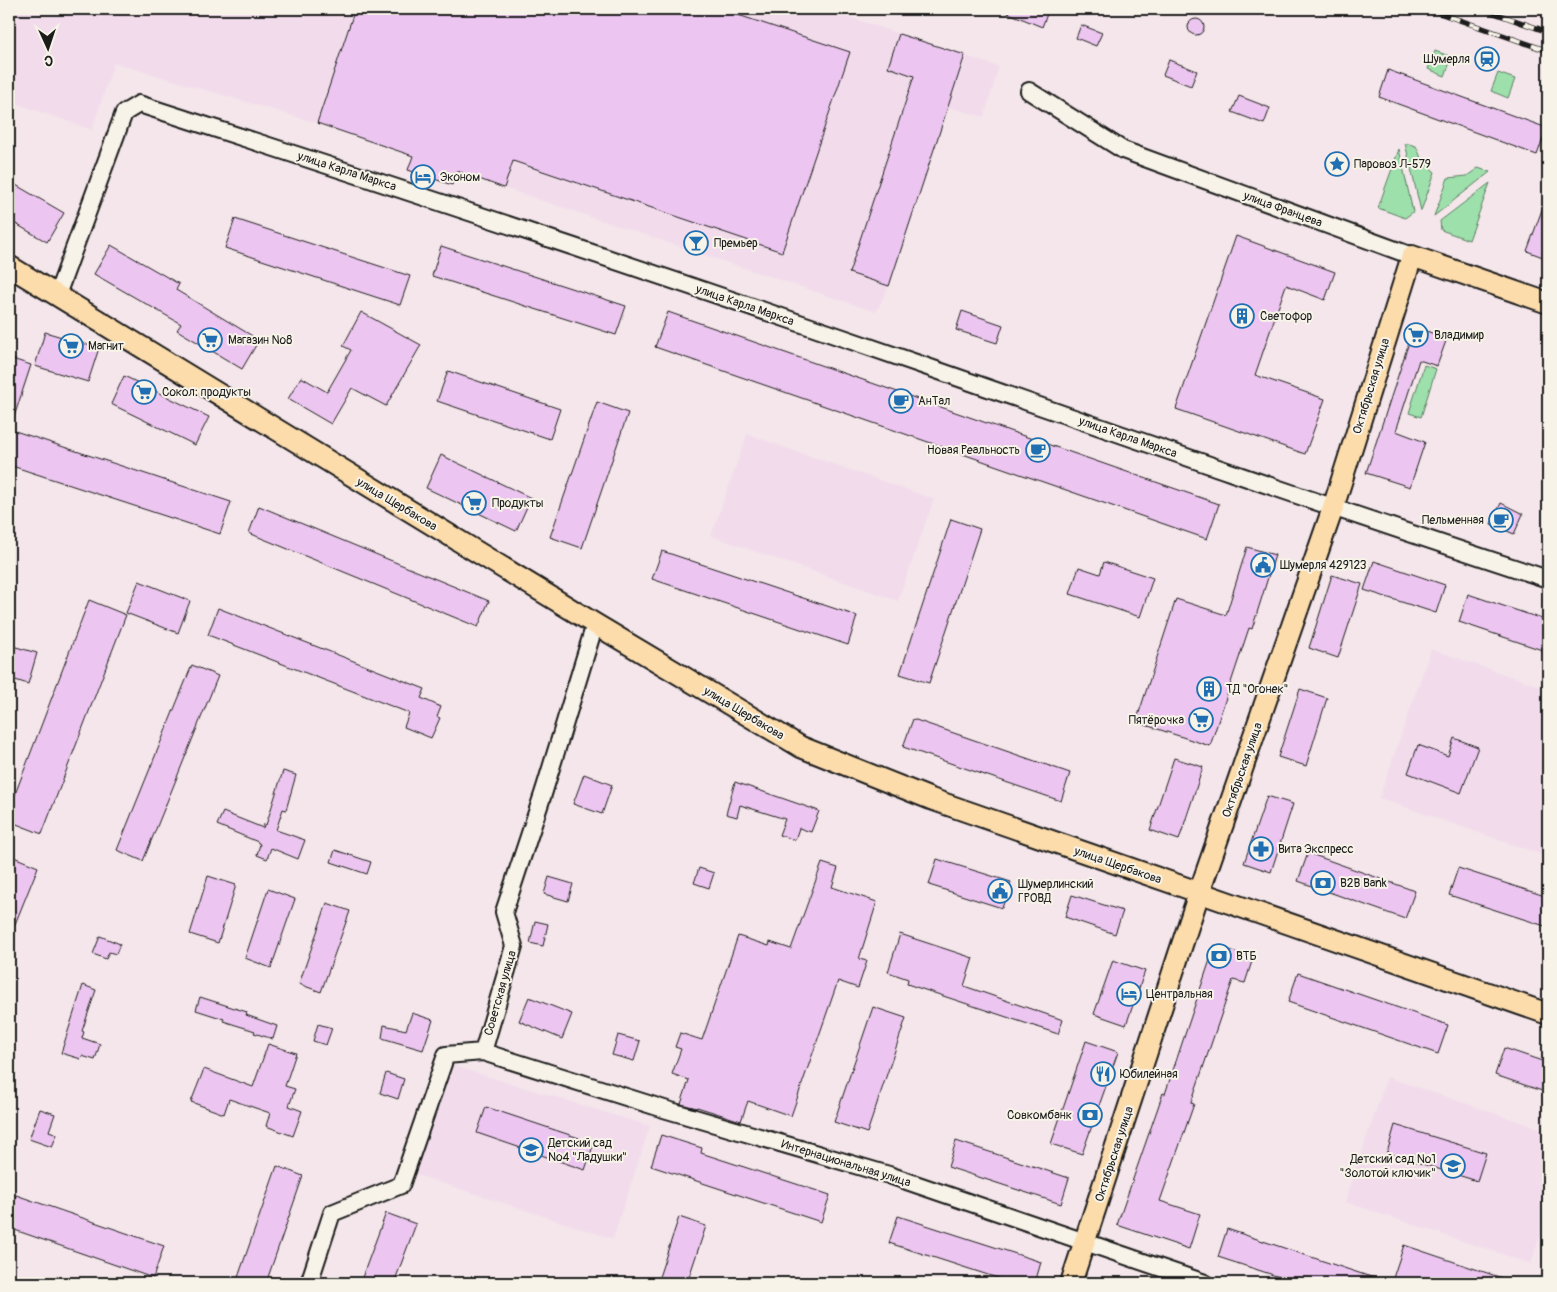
<svg xmlns="http://www.w3.org/2000/svg" width="1557" height="1292" font-family="Pangolin,sans-serif">
<rect width="100%" height="100%" fill="#f4e6ea"/>
<filter id="ink" filterUnits="userSpaceOnUse"><feTurbulence type="fractalNoise" baseFrequency=".02" numOctaves="2"/><feDisplacementMap in="SourceGraphic" scale="10" xChannelSelector="R" yChannelSelector="G"/><feConvolveMatrix kernelMatrix="1 2 1 2 8 2 1 2 1" color-interpolation-filters="sRGB"/></filter>
<g filter="url(#ink)">
<path fill="#f2dcec" d="M9 9H825L999 67 984 117 948 107 889 286 876 312 504 188 513 161 326 98 317 123 114 63 92 130 9 101Z
M747 434 934 499 898 601 711 536Z
M1431 649 1548 689V857L1379 798Z
M451 1065 650 1126 613 1239 411 1173Z
M1387 1077 1548 1131V1211L1531 1264 1345 1202Z"/>
<path fill="#9de0ab" stroke="#5c7e64" d="M1435 51 1452 57 1445 76 1428 69Z
M1498 73 1515 79 1508 98 1491 91Z
M1405 143 1416 146 1422 160 1435 172 1421 211Z
M1399 149 1413 212 1405 218 1378 208Z
M1478 168 1490 172 1434 216 1448 178 1467 176Z
M1490 183 1469 240 1441 230 1440 221Z
M1424 365 1436 369 1421 417 1409 413Z"/>
<path fill="#ecc6f0" stroke="#1c1c1c" d="M355 9H720L850 52 782 252 513 161 504 188 457 171 452 185 408 170 413 156 317 123Z
M999 9H1049L1042 27Z
M1188 27a8 8 0 1 1 16 0a8 8 0 1 1-16 0Z
M1081 25 1102 33 1096 46 1076 38Z
M899 34 965 55 889 286 849 273 914 76 888 67Z
M1169 60 1197 71 1191 86 1163 75Z
M1388 70 1547 128 1537 155 1379 97Z
M1239 96 1270 108 1264 124 1232 112Z
M9 181 64 213 47 242 9 220Z
M1547 196H1548V259L1527 251Z
M235 219 410 276 400 305 225 248Z
M1236 236 1335 272 1325 300 1286 285 1255 375 1325 399 1305 454 1176 409Z
M111 245 179 284 176 290 259 340 242 369 177 330 181 324 94 274Z
M441 246 626 306 616 335 432 276Z
M962 311 1003 325 997 343 956 330Z
M361 312 421 345 386 406 352 388 331 424 288 399 301 377 327 392 351 350 343 346Z
M668 312 1219 504 1207 539 655 347Z
M1414 327 1447 338 1437 366 1419 360 1396 431 1425 442 1410 487 1366 473Z
M45 332 99 348 88 382 35 366Z
M9 358 31 365 11 426H9Z
M448 371 560 409 550 439 437 401Z
M124 376 209 417 195 445 111 404Z
M597 402 628 413 582 548 550 537Z
M9 429 231 502 220 534 9 465Z
M441 455 531 498 516 531 426 488Z
M1501 503 1523 514 1514 534 1491 524Z
M259 506 489 601 478 627 249 533Z
M951 519 980 529 929 683 900 674Z
M1247 547 1275 555 1252 629 1249 628 1210 746 1136 722 1176 599 1226 615Z
M662 551 857 616 848 645 652 579Z
M1374 561 1445 585 1436 613 1364 590Z
M1104 562 1153 578 1140 617 1070 594 1079 567 1100 574Z
M1332 575 1362 584 1338 658 1309 648Z
M139 581 190 601 178 633 126 613Z
M1468 594 1548 621V652L1459 622Z
M89 600 126 615 42 834 9 821V810Z
M218 608 425 689 421 698 441 707 437 717 440 718 431 738 404 727 409 713 208 635Z
M9 645 37 653 28 684 9 678Z
M192 665 218 676 143 861 117 850Z
M1300 689 1327 698 1306 766 1278 757Z
M913 719 1070 773 1061 801 903 747Z
M1454 738 1478 747 1461 793 1408 773 1418 745 1448 756Z
M1174 758 1203 767 1179 840 1150 830Z
M283 771 296 775 286 810 283 809 276 830 305 840 298 859 271 848 267 859 257 855 260 844 258 843V842L217 825 223 812 263 828 264 824 266 825Z
M584 774 612 785 602 814 573 804Z
M735 782 819 811 811 832 799 828 795 840 779 835 785 819 740 805 737 817 726 814Z
M1267 796 1293 804 1271 872 1244 863Z
M335 850 371 862 367 874 331 862Z
M1308 853 1415 891 1405 919 1298 881Z
M9 855 38 867 9 939Z
M937 859 1011 882 1002 908 929 885Z
M822 863 838 868 832 887 877 902 859 959 867 961 858 988 838 981 791 1116 748 1101 741 1121 697 1107V1108L681 1104 689 1080 672 1074 681 1049 675 1047 680 1033 702 1040 738 936 769 946 770 942 791 949Z
M699 868 714 873 709 888 694 883Z
M1458 868 1548 897V927L1449 895Z
M208 876 236 885 218 943 190 934Z
M549 877 573 884 568 901 544 894Z
M268 889 295 899 271 968 245 958Z
M1072 895 1123 911 1115 934 1065 917Z
M327 903 350 911 321 992 299 984Z
M535 921 548 924 543 946 530 943Z
M900 934 973 958 964 986 1063 1020 1058 1034 907 984 908 979 888 972Z
M100 936 120 944 116 954 109 952 106 959 93 954Z
M1215 945 1253 958 1245 983 1233 980 1191 1103 1194 1104 1160 1201 1200 1214 1189 1249 1117 1225 1163 1093 1165 1094Z
M1113 960 1145 971 1126 1025 1094 1014Z
M1298 973 1448 1025 1438 1054 1288 1002Z
M83 985 96 990 82 1031 84 1032 82 1038 100 1044 95 1060 82 1056 81 1059 61 1053Z
M200 997 247 1012 246 1015 277 1026 273 1039 254 1033 255 1031 223 1021 224 1019 196 1010Z
M529 997 572 1014 562 1039 519 1021Z
M873 1007 906 1018 867 1133 834 1122Z
M412 1013 433 1020 423 1050 382 1038 384 1025 406 1030Z
M318 1024 332 1028 326 1045 313 1041Z
M618 1035 640 1041 634 1061 612 1055Z
M1086 1041 1118 1052 1082 1154 1051 1144Z
M268 1044 296 1053 285 1086 295 1089 289 1106 302 1111 293 1136 266 1126 270 1113 229 1099 224 1114 191 1102 204 1069 253 1087Z
M1504 1048 1548 1063V1093L1495 1075Z
M386 1073 404 1079 398 1099 380 1093Z
M486 1107 594 1143 585 1170 477 1133Z
M40 1109 55 1114 49 1131 57 1134 52 1147 29 1139Z
M1395 1125 1486 1153 1477 1181 1387 1153Z
M661 1135 702 1148 701 1153 830 1195 821 1222 651 1166Z
M956 1141 1069 1178 1061 1204 948 1167Z
M277 1166 303 1176 266 1283H236Z
M16 1195 164 1246 153 1278 9 1228V1216Z
M386 1213 416 1224 394 1283H360Z
M898 1216 1041 1262 1035 1283H1013L889 1243Z
M679 1217 706 1226 687 1283H657Z
M1227 1229 1383 1281V1283H1298L1218 1257Z
M1404 1245 1511 1281 1510 1283H1400L1392 1281Z"/>
<g fill="none" stroke-linecap="round" stroke-linejoin="round">
<g stroke="#1c1c1c" stroke-width="20">
<path id="minor" d="M1029 91 1123 150 1412 256
M57 295 124 113 139 104C400 188 660 275 919 364 1128 437 1337 510 1548 579
M483 1052 664 1109 889 1175 1205 1283
M309 1283 332 1213 401 1185 446 1055 483 1052 514 946 504 912 544 791 595 624"/>
</g>
<g stroke="#1c1c1c" stroke-width="24">
<path id="major" d="M9 266 595 624 801 747 931 799 1548 1014
M1071 1283 1199 893 1333 508 1412 256 1548 303"/>
</g>
<use href="#minor" stroke="#f7f3e8" stroke-width="16"/>
<use href="#major" stroke="#fddcac" stroke-width="20"/>
<g stroke="#1c1c1c" stroke-width="5.5">
<path id="rail" d="M1428 9 1548 51
M1483 9 1548 32"/>
</g>
<use href="#rail" stroke="#f7f3e8" stroke-width="4" stroke-dasharray="11" stroke-linecap="butt"/>
</g>
</g>
<defs>
<g id="station-ring" transform="scale(1.25)"><circle r="9.5" fill="#f7f3e8" stroke="#1f6fb2" stroke-width="1.5"/><path d="M-3-6H3Q5-6 5-4V2Q5 4 3 4L4.5 6H3L1.5 4h-3L-3 6H-4.5L-3 4Q-5 4-5 2V-4Q-5-6-3-6ZM-3.5-4v3h7v-3ZM-3.5 1v1.5H-2V1ZM2 1v1.5H3.5V1Z" fill="#1f6fb2"/></g>
<g id="sight-ring" transform="scale(1.25)"><circle r="9.5" fill="#f7f3e8" stroke="#1f6fb2" stroke-width="1.5"/><path d="M0-6L1.8-2.2L6-1.7L2.9 1.2L3.7 5.4L0 3.3L-3.7 5.4L-2.9 1.2L-6-1.7L-1.8-2.2Z" fill="#1f6fb2"/></g>
<g id="hotel-ring" transform="scale(1.25)"><circle r="9.5" fill="#f7f3e8" stroke="#1f6fb2" stroke-width="1.5"/><path d="M-6-4.5h1.5V1H6V5H4.5V3h-9V5H-6ZM-4 0a1.8 1.8 0 1 1 3.6 0ZM.5 0V-2.5h3Q6-2.5 6 0Z" fill="#1f6fb2"/></g>
<g id="bar-ring" transform="scale(1.25)"><circle r="9.5" fill="#f7f3e8" stroke="#1f6fb2" stroke-width="1.5"/><path d="M-6-5H6L.8 .8V4.5H3.5V6h-7V4.5H-.8V.8Z" fill="#1f6fb2"/></g>
<g id="building-ring" transform="scale(1.25)"><circle r="9.5" fill="#f7f3e8" stroke="#1f6fb2" stroke-width="1.5"/><path d="M-4-6H4V6H1V3H-1V6H-4ZM-2.5-4.3h1.7v1.8h-1.7ZM.8-4.3h1.7v1.8H.8ZM-2.5-1h1.7V.8h-1.7ZM.8-1h1.7V.8H.8Z" fill="#1f6fb2"/></g>
<g id="supermarket-ring" transform="scale(1.25)"><circle r="9.5" fill="#f7f3e8" stroke="#1f6fb2" stroke-width="1.5"/><path d="M-6-5.5h2.5l.6 2H6L4.5 2H-2.5L-4.4-4H-6ZM-1.5 3.2a1.3 1.3 0 1 0 .1 0ZM3 3.2a1.3 1.3 0 1 0 .1 0Z" fill="#1f6fb2"/></g>
<g id="cafe-ring" transform="scale(1.25)"><circle r="9.5" fill="#f7f3e8" stroke="#1f6fb2" stroke-width="1.5"/><path d="M-5.5-4.5H6V0H3Q3 3.5 0 3.5H-2.5Q-5.5 3.5-5.5 0ZM3-3.2v2h1.7v-2ZM-6 4.5H4V6H-6Z" fill="#1f6fb2"/></g>
<g id="civic-ring" transform="scale(1.25)"><circle r="9.5" fill="#f7f3e8" stroke="#1f6fb2" stroke-width="1.5"/><path d="M-.6-6.5H3V-4.5H.6V-3L4-1V1h2V6H-6V1h2V-1L-.6-3ZM-1.2 2.5V6h2.4V2.5Z" fill="#1f6fb2"/></g>
<g id="pharmacy-ring" transform="scale(1.25)"><circle r="9.5" fill="#f7f3e8" stroke="#1f6fb2" stroke-width="1.5"/><path d="M-2-6h4v4h4v4h-4v4h-4v-4h-4v-4h4Z" fill="#1f6fb2"/></g>
<g id="bank-ring" transform="scale(1.25)"><circle r="9.5" fill="#f7f3e8" stroke="#1f6fb2" stroke-width="1.5"/><path d="M-6-4H6V4H-6ZM0-2.3a2.3 2.3 0 1 0 0 4.6a2.3 2.3 0 1 0 0-4.6Z" fill="#1f6fb2"/></g>
<g id="restaurant-ring" transform="scale(1.25)"><circle r="9.5" fill="#f7f3e8" stroke="#1f6fb2" stroke-width="1.5"/><path d="M-5-6h1v4h1v-4h1v4h1v-4h1v5L-1.5 .5V6h-2V.5L-5-1ZM5-6V6H3V1.5H1.5Q1.5-4 5-6Z" fill="#1f6fb2"/></g>
<g id="school-ring" transform="scale(1.25)"><circle r="9.5" fill="#f7f3e8" stroke="#1f6fb2" stroke-width="1.5"/><path d="M0-5L7-2L0 1L-7-2ZM-4 1L0 2.5L4 1V4Q0 6-4 4Z" fill="#1f6fb2"/></g>
</defs>
<g fill-rule="evenodd">
<use href="#station-ring" x="1487" y="59"/>
<use href="#sight-ring" x="1337" y="164"/>
<use href="#hotel-ring" x="423" y="177"/>
<use href="#bar-ring" x="696" y="243"/>
<use href="#building-ring" x="1242" y="316"/>
<use href="#supermarket-ring" x="1416" y="335"/>
<use href="#supermarket-ring" x="210" y="340"/>
<use href="#supermarket-ring" x="71" y="346"/>
<use href="#supermarket-ring" x="144" y="392"/>
<use href="#cafe-ring" x="901" y="401"/>
<use href="#cafe-ring" x="1038" y="450"/>
<use href="#supermarket-ring" x="474" y="503"/>
<use href="#cafe-ring" x="1501" y="520"/>
<use href="#civic-ring" x="1263" y="565"/>
<use href="#building-ring" x="1209" y="689"/>
<use href="#supermarket-ring" x="1201" y="720"/>
<use href="#pharmacy-ring" x="1261" y="849"/>
<use href="#bank-ring" x="1323" y="883"/>
<use href="#civic-ring" x="1000" y="891"/>
<use href="#bank-ring" x="1219" y="956"/>
<use href="#hotel-ring" x="1129" y="994"/>
<use href="#restaurant-ring" x="1103" y="1074"/>
<use href="#bank-ring" x="1090" y="1115"/>
<use href="#school-ring" x="531" y="1150"/>
<use href="#school-ring" x="1453" y="1166"/>
</g>
<g text-anchor="middle" stroke-width="4" stroke-linejoin="round" paint-order="stroke">
<g font-size="12" fill="#1c1c1c" stroke="#f7f3e8" text-anchor="start">
<text x="1470" y="63" text-anchor="end">Шумерля</text>
<text x="1354" y="168">Паровоз Л-579</text>
<text x="440" y="181">Эконом</text>
<text x="714" y="247">Премьер</text>
<text x="1260" y="320">Светофор</text>
<text x="1434" y="339">Владимир</text>
<text x="228" y="344">Магазин №8</text>
<text x="88" y="350">Магнит</text>
<text x="162" y="396">Сокол: продукты</text>
<text x="918" y="405">АнТал</text>
<text x="1020" y="454" text-anchor="end">Новая Реальность</text>
<text x="492" y="507">Продукты</text>
<text x="1484" y="524" text-anchor="end">Пельменная</text>
<text x="1280" y="569">Шумерля 429123</text>
<text x="1226" y="693">ТД "Огонек"</text>
<text x="1184" y="724" text-anchor="end">Пятёрочка</text>
<text x="1278" y="853">Вита Экспресс</text>
<text x="1340" y="887">B2B Bank</text>
<text x="1018" y="888">Шумерлинский<tspan x="1018" dy="14">ГРОВД</tspan></text>
<text x="1236" y="960">ВТБ</text>
<text x="1146" y="998">Центральная</text>
<text x="1120" y="1078">Юбилейная</text>
<text x="1072" y="1119" text-anchor="end">Совкомбанк</text>
<text x="548" y="1147">Детский сад<tspan x="548" dy="14">№4 "Ладушки"</tspan></text>
<text x="1436" y="1163" text-anchor="end">Детский сад №1<tspan x="1436" dy="14">"Золотой ключик"</tspan></text>
</g>
<g font-size="12" fill="#1c1c1c" stroke="#f7f3e8">
<text transform="translate(347 171) rotate(18)" y="4">улица Карла Маркса</text>
<text transform="translate(1283 209) rotate(20)" y="4">улица Францева</text>
<text transform="translate(745 305) rotate(19)" y="4">улица Карла Маркса</text>
<text transform="translate(1371 386) rotate(-73)" y="4">Октябрьская улица</text>
<text transform="translate(1128 437) rotate(19)" y="4">улица Карла Маркса</text>
<text transform="translate(397 504) rotate(31)" y="4">улица Щербакова</text>
<text transform="translate(744 713) rotate(31)" y="4">улица Щербакова</text>
<text transform="translate(1242 770) rotate(-71)" y="4">Октябрьская улица</text>
<text transform="translate(1118 865) rotate(19)" y="4">улица Щербакова</text>
<text transform="translate(500 993) rotate(-74)" y="4">Советская улица</text>
<text transform="translate(1114 1154) rotate(-72)" y="4">Октябрьская улица</text>
<text transform="translate(846 1163) rotate(17)" y="4">Интернациональная улица</text>
</g>
</g>
<rect width="1557" height="1292" fill="none" stroke="#f7f3e8" stroke-width="30"/>
<rect x="15" y="15" width="1527" height="1262" fill="none" stroke="#1c1c1c" stroke-width="2" filter="url(#ink)"/>
<g transform="translate(48 48) rotate(177)" stroke="#f7f3e8" stroke-width="4" paint-order="stroke">
<path d="M0-4L9 19L0 12L-9 19Z" fill="#1c1c1c"/>
<text y="-8" font-size="14" font-weight="bold" text-anchor="middle" fill="#1c1c1c">С</text>
</g>
</svg>
